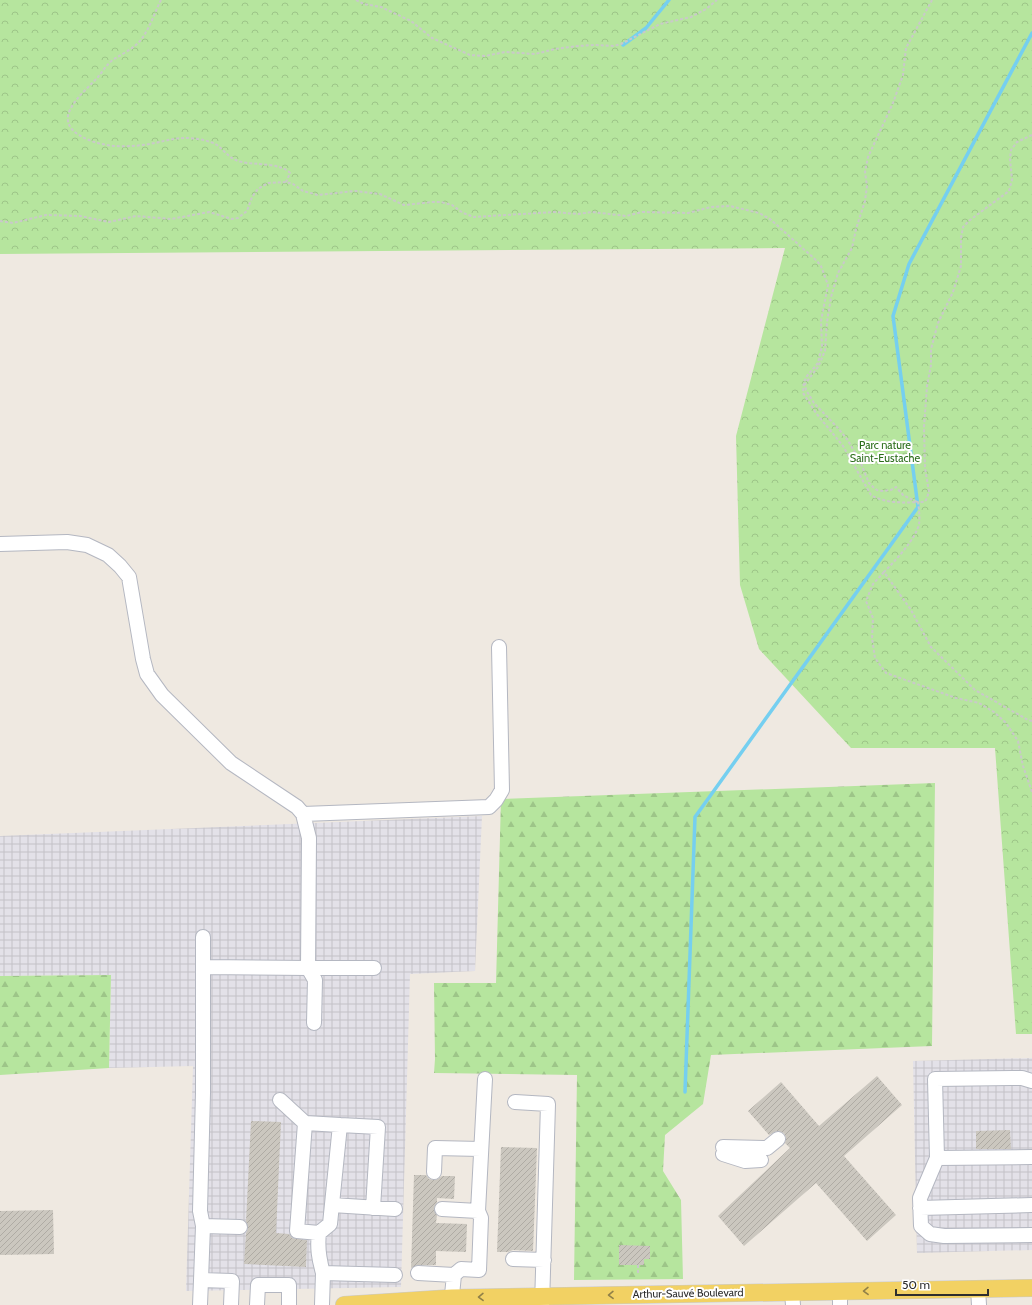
<svg xmlns="http://www.w3.org/2000/svg" width="1032" height="1305" font-family="Cabin,sans-serif">
<defs>
<pattern id="industrial-grid" width="8" height="8" patternUnits="userSpaceOnUse"><rect width="8" height="8" fill="#e3e1e8"/><path d="M0 4h8M4 0v8" fill="none" stroke="#c3c1c7"/></pattern>
<pattern id="forest-firs" width="22" height="20" patternUnits="userSpaceOnUse"><rect width="22" height="20" fill="#b6e59e"/><path d="M5 1l3.5 6h-7zM16 11l3.5 6h-7z" fill="#9dc588"/></pattern>
<pattern id="park-crowns" width="20" height="18" patternUnits="userSpaceOnUse"><rect width="20" height="18" fill="#b6e59e"/><path d="M2 6a3 3 0 1 1 6 0M12 15a3 3 0 1 1 6 0" fill="none" stroke="#9dc588"/></pattern>
<pattern id="building-hatch" width="6" height="6" patternUnits="userSpaceOnUse"><rect width="6" height="6" fill="#cbc7bf"/><path d="M-1 1l2-2M0 6l6-6M5 7l2-2" fill="none" stroke="#afaba4"/></pattern>
</defs>
<rect width="100%" height="100%" fill="#efe9e1"/>
<path fill="url(#industrial-grid)" d="M482 816 475 971 410 974 401 1287 186 1291 193 1066 109 1068 111 975 0 976V836Z
M1032 1058V1250L917 1253 913 1061Z"/>
<path fill="url(#forest-firs)" d="M935 783 932 1046 711 1055 703 1104 665 1135 663 1171 681 1200 683 1279 574 1280 577 1075 434 1073 435 1059 434 983H496L501 799Z
M111 975 109 1068 0 1075V976Z"/>
<path fill="url(#park-crowns)" d="M0 0H1032V1034H1016L995 748H851L759 649 740 585 736 436 785 248 0 254Z"/>
<g fill="none" stroke-linecap="round" stroke-linejoin="round">
<path stroke="#75cff0" stroke-width="3.5" d="M623 45 646 28 669 0
M685 1092 695 817 918 507 893 316 909 264 1032 33"/>
</g>
<path fill="url(#building-hatch)" d="M877 1076 902 1105 844 1156 896 1215 867 1241 816 1183 744 1246 718 1216 790 1148 785 1143 786 1138 784 1133 777 1131 769 1135 748 1111 781 1082 819 1126Z
M251 1121 281 1122 276 1233 289 1234 292 1238 307 1240 306 1267 244 1264 246 1233 248 1228 246 1222Z
M1010 1130 1011 1149H976V1131Z
M501 1147 537 1148 533 1251 513 1250 508 1252H497Z
M414 1175H426L429 1179 434 1180 438 1179 442 1176H455L454 1199 437 1198V1202L434 1209 437 1215 436 1223 467 1224 466 1252 436 1251V1265H418L411 1268Z
M53 1210 54 1254 0 1255V1211Z
M619 1245 650 1246V1259H644V1265H619Z"/>
<g fill="none" stroke-linecap="round" stroke-linejoin="round">
<g stroke="#b4b7c1" stroke-width="16">
<path id="minor" d="M0 544 67 542 87 545 108 555 120 566 129 577 143 659 147 674 162 695 231 763 297 807 303 814 309 838 308 968 203 967
M303 814 489 807 496 800 502 790 499 647
M203 937V1093L200 1211 203 1226
M314 1023 315 980 308 968H374
M1032 1081 1022 1078H1012L935 1079 937 1158 920 1198 921 1226 930 1234 944 1236 1032 1235
M280 1100 305 1123
M515 1102 548 1104 542 1305
M340 1125 378 1127 373 1208
M723 1147 767 1148 778 1139
M723 1154 745 1161 761 1160
M937 1158 1032 1157
M434 1172 435 1148 481 1149
M332 1205 395 1209
M920 1208 1032 1205
M442 1209 478 1211
M319 1233 297 1231 305 1123 340 1125 330 1224 319 1233C317 1248 319 1259 323 1273
M513 1259 544 1260
M418 1273 454 1275
M201 1280 203 1226 240 1227
M978 1289 979 1305
M840 1291V1305
M792 1292 793 1305
M200 1305 201 1280 232 1281 231 1305
M257 1305 258 1285H289V1305
M322 1305 323 1273 395 1275
M451 1305 454 1275 461 1269 479 1270 481 1218 478 1211 485 1079"/>
</g>
<g stroke="#c9c9c9" stroke-width="18">
<path id="major" d="M344 1305 452 1298 1032 1288"/>
</g>
<path stroke="#c9c9c9" stroke-width="2" stroke-dasharray="3 2" stroke-linecap="butt" d="M161 0C154 14 149 31 139 42 131 50 122 54 114 59 107 64 103 71 98 77 88 88 75 98 69 112 66 121 69 128 76 133 99 149 129 148 155 143 165 141 174 138 185 138 194 138 209 140 217 145 226 152 230 160 242 162 255 165 282 163 290 173L286 182
M356 0 364 4 381 7 411 21 432 38 470 55 485 56 505 52 535 54 555 49 578 46 595 45 614 46 621 44 660 24 691 17 706 9 717 0
M1032 135 1017 142 1011 150 1010 159 1012 180 1009 191 970 220 963 227 961 238V266L953 292 938 323 931 349V365L927 386 924 427 925 468 929 492 926 500 924 502H918C919 509 920 518 919 524 916 539 894 562 884 572L911 610 931 647 975 690 1028 720 1032 721
M0 221 13 223 46 215 80 216 109 222 136 216 171 219 209 212 232 219 238 218 247 211 252 197 258 189 268 183 286 182 293 184 303 191 318 195 355 191 380 194 404 205 433 202H441L452 205 463 213 474 217 554 212 578 214 592 212 626 216 642 212 688 213 711 207 730 206 759 213 770 219 817 261 821 266 828 285 821 321 822 346 818 363 807 376 804 382 803 393 816 413 843 446 871 495C884 503 903 503 918 502
M917 502 903 495 896 487 891 490 882 491 877 490 873 487 869 483 860 461 847 439 837 427 814 403 806 390 805 384 818 367 825 351 827 322 831 297 838 273 852 248 856 229 865 201 867 186 865 172 868 157 893 103 903 75 906 48 932 0
M884 572 873 584 866 601 873 618 872 638 875 658 886 673 956 698 979 703 994 712 1006 723 1018 741 1023 766 1032 792
M638 1265V1274"/>
<use href="#minor" stroke="#fff" stroke-width="14"/>
<use href="#major" stroke="#f2d163" stroke-width="17"/>
</g>
<defs><path id="oneway-chevron" d="M-2-3.5L2.5 0L-2 3.5" fill="none" stroke-width="1.6" stroke-linecap="round" stroke-linejoin="round"/></defs>
<g stroke="#908048">
<use href="#oneway-chevron" transform="translate(866 1291) rotate(179)"/>
<use href="#oneway-chevron" transform="translate(611 1295) rotate(179)"/>
<use href="#oneway-chevron" transform="translate(481 1297) rotate(179)"/>
</g>
<g text-anchor="middle" stroke-width="4" stroke-linejoin="round" paint-order="stroke">
<g font-size="11" fill="#2c6e1b" stroke="#fff">
<text x="885" y="449">Parc nature<tspan x="885" dy="13">Saint-Eustache</tspan></text>
</g>
<g font-size="11" fill="#2e2e2e" stroke="#fff">
<text transform="translate(688 1293) rotate(-1)" y="4">Arthur-Sauvé Boulevard</text>
</g>
</g>
<path d="M896 1289v6h92v-6" fill="none" stroke="#2e2e2e" stroke-width="2"/>
<text x="902" y="1289" font-size="12" fill="#2e2e2e" stroke="#ffffff" stroke-width="3" paint-order="stroke">50 m</text>
</svg>
